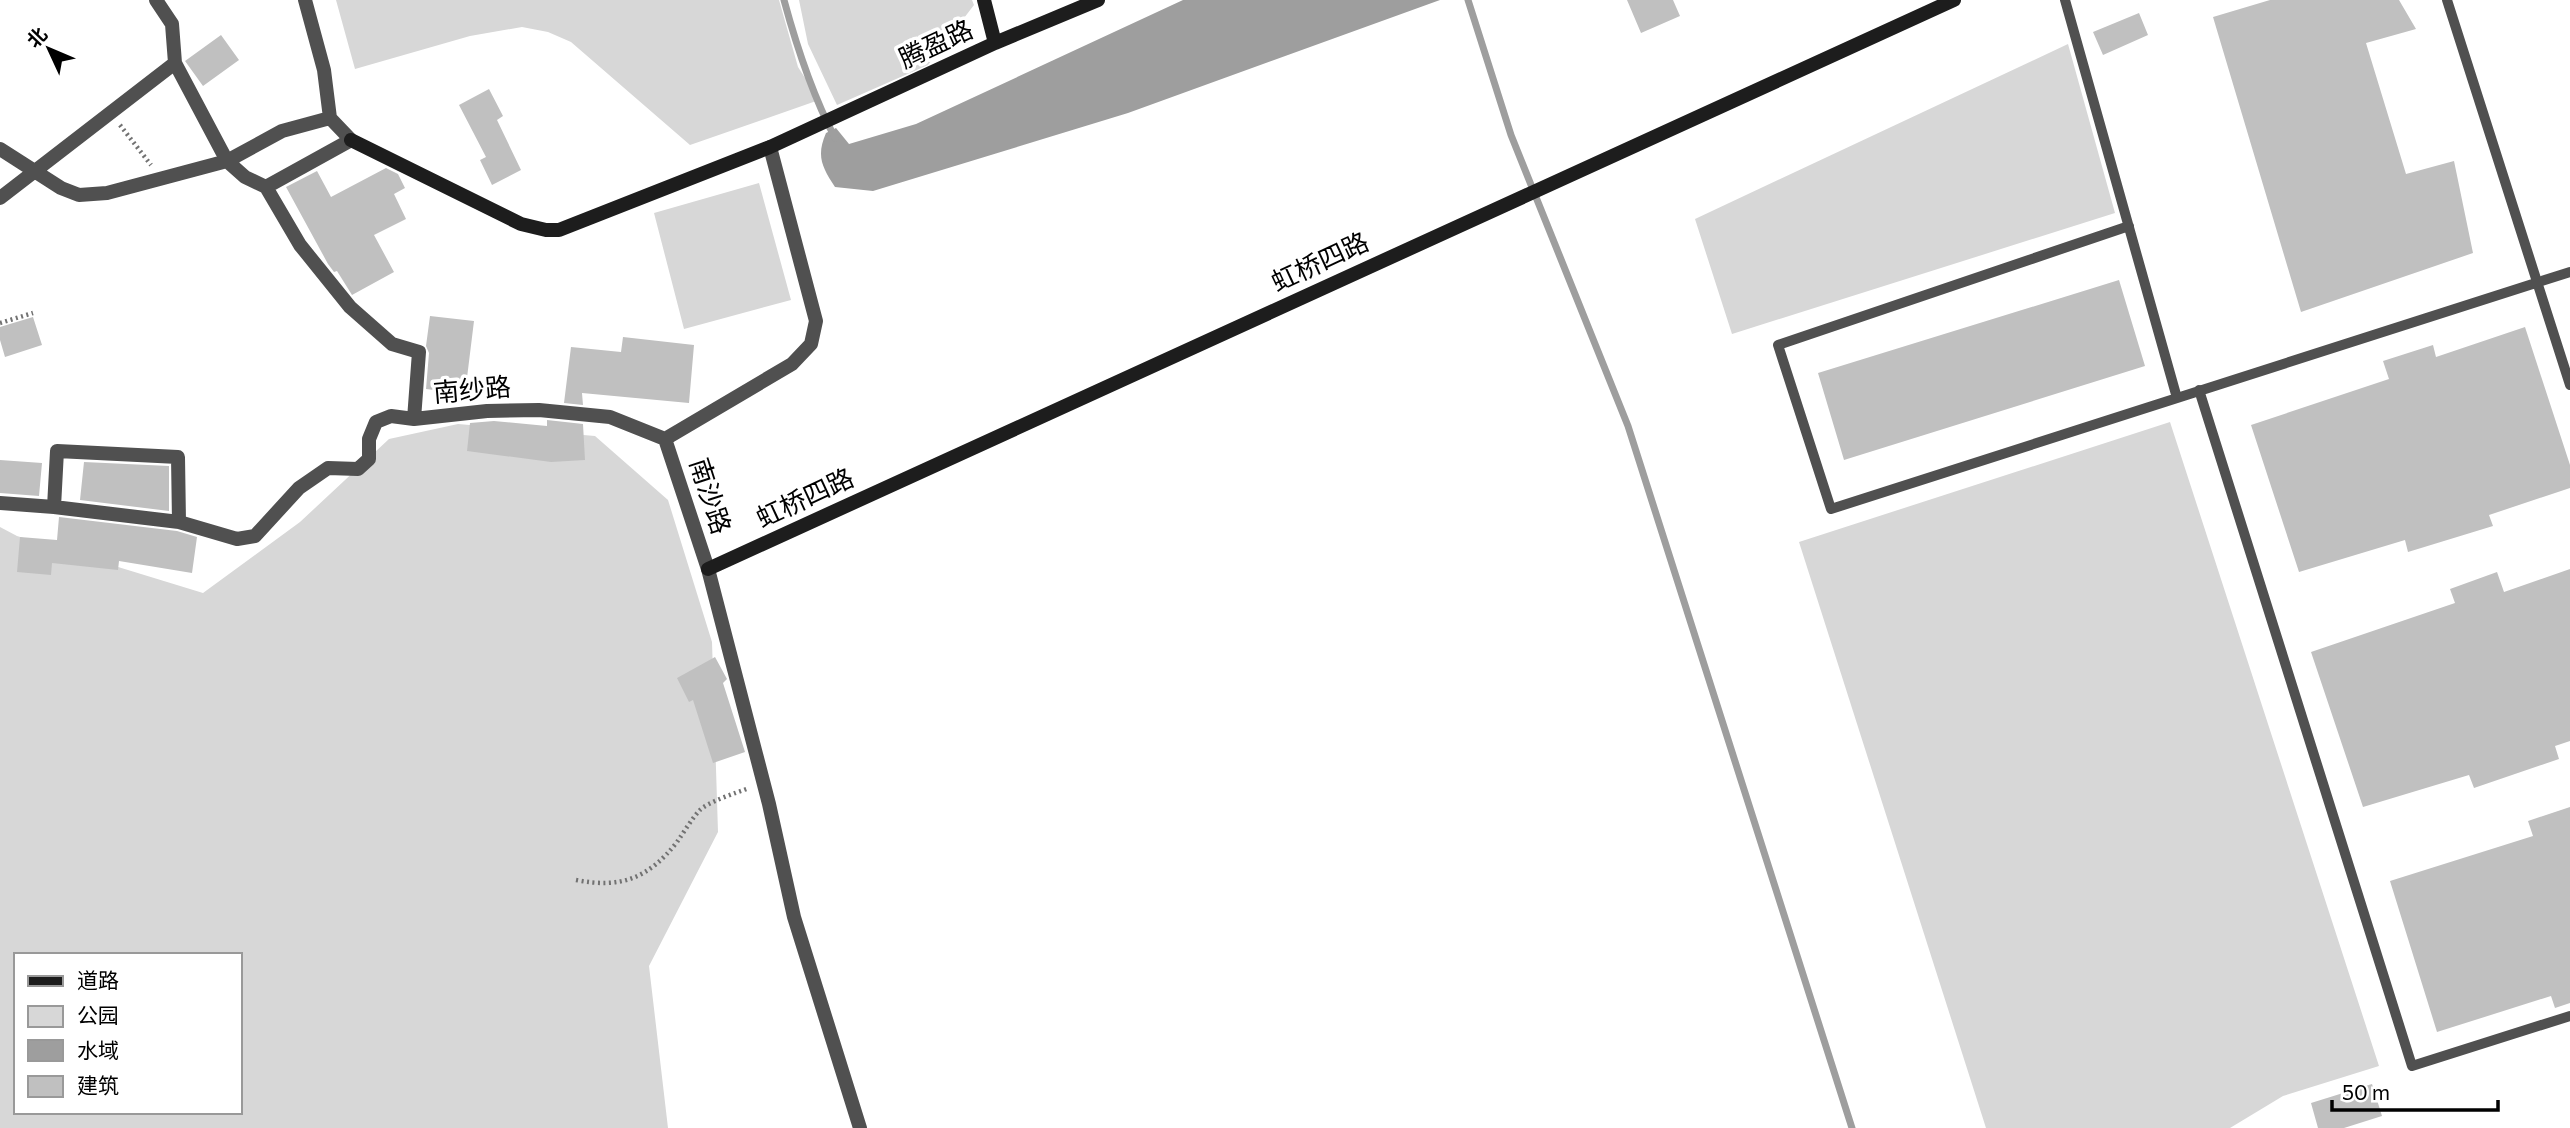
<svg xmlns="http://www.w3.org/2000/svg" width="2570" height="1128" font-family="Commissioner,'Noto Sans SC',sans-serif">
<rect width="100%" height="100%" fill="#fff"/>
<path fill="#d7d7d7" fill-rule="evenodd" d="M336 0H779L798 67 819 100 690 145 571 42 548 32 522 27 470 36 355 69Z
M799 0H972L974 5 928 65 837 105 808 44Z
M2068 44 2115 213 1732 334 1695 219Z
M759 183 791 300 684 329 654 213Z
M2170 422 2379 1066 2283 1096 2230 1128H1986L1799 542Z
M458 424 595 436 668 500 712 642 718 832 649 966 668 1128H0V527L17 536 203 593 300 522 389 439ZM16 955H240V1112H16Z"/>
<path fill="#9e9e9e" d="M1183 0H1440L1128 113 873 191 835 187C822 167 816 156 826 133L836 128 849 144 916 124Z"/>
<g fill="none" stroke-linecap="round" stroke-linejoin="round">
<path stroke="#9e9e9e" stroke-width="7" d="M784 0C797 48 812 94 835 138
M1468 0 1511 135 1628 426 1852 1128"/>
</g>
<path fill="#c0c0c0" d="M1627 0H1673L1680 16 1641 33Z
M2270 0H2399L2416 29 2366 43 2406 174 2454 161 2473 253 2301 312 2213 17Z
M2139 13 2148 35 2103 55 2093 32Z
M221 35 239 60 203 86 185 61Z
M489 89 503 116 497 120 521 170 492 185 480 160 486 157 459 105Z
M386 168 398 174 405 188 394 194 406 219 374 235 394 272 352 295 337 271 334 272 328 264 286 187 317 171 331 197Z
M2119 280 2145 366 1844 460 1818 373Z
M430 316 474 321 465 394 426 389 429 353 426 346Z
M33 317 42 345 5 357 0 340V327Z
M2525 327 2570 465V488L2489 515 2493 526 2408 552 2405 540 2299 572 2251 425 2389 379 2383 361 2433 345 2436 357Z
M623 337 694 345 689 403 582 393 583 405 564 403 571 347 621 352Z
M547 420 583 424 585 460 551 462 467 451 470 423 494 421 547 426Z
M0 460 42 463 39 496 0 493Z
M84 462 169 466V511L80 500Z
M59 517 177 531 197 537 192 573 119 561 118 570 52 563 51 575 17 572 20 537 57 540Z
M2570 569V741L2555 746 2559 759 2474 788 2469 775 2363 807 2311 652 2455 603 2450 589 2497 572 2504 592Z
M715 657 727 679 723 683 745 752 713 763 693 700 689 702 677 678Z
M2570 807V1003L2555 1008 2551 996 2437 1032 2390 881 2533 836 2528 821Z
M2372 1084 2382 1116 2344 1128H2318L2311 1103Z"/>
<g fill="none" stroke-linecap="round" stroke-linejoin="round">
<path stroke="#727272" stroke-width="4.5" stroke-dasharray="2 3.5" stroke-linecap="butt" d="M120 125 151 165
M0 323 33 313
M576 880C621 889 649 878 677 842 684 832 691 820 699 811 707 802 736 793 749 788"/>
<path stroke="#505050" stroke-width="10" d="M2065 0 2177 398
M2447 0 2570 385
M2129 226 1778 345 1831 509 2570 272
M2199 390 2412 1066 2570 1016"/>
<path stroke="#505050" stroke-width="14" d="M156 0 172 24 175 63 227 161 245 177 266 187 300 245 350 307 392 344 419 352 414 419
M0 149 61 188 79 195 107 193 227 161 282 131 330 118
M266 187 351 140 330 118 324 70 305 0
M0 198 175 63
M665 439 708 569 769 804 794 917 860 1128
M665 439 792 364 811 344 816 321 770 147
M0 503 54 507 179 522 237 539 255 536 299 488 328 468 358 469 369 459V439L376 422 391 416 414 419 487 411 539 410 610 417 665 439
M54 507 57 451 178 457 179 522"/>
<path stroke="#1d1d1d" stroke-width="14" d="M984 0 995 43
M351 140 521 224 546 230H559L770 147 995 43 1098 0
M708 569 1954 0"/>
</g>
<g text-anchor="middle" stroke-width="7" stroke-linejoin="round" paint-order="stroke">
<g font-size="26" fill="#000" stroke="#fff">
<text transform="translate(936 44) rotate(-25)" y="9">腾盈路</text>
<text transform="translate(1320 262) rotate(-25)" y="9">虹桥四路</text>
<text transform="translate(472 390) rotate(-5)" y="9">南纱路</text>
<text transform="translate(710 496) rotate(72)" y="9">南沙路</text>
<text transform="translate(805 498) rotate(-25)" y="9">虹桥四路</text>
</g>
</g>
<rect x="14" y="953" width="228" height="161" fill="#ffffff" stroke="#999999" stroke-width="2"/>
<rect x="28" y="976" width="35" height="10" fill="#1d1d1d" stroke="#999999" stroke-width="2"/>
<text x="77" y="988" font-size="21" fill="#000000">道路</text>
<rect x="28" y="1006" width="35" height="21" fill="#d7d7d7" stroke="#999999" stroke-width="2"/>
<text x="77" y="1023" font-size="21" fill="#000000">公园</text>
<rect x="28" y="1040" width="35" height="21" fill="#9e9e9e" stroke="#999999" stroke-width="2"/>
<text x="77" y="1058" font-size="21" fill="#000000">水域</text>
<rect x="28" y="1076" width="35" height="21" fill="#c0c0c0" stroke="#999999" stroke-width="2"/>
<text x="77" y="1093" font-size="21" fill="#000000">建筑</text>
<g transform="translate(49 49) rotate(314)" stroke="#ffffff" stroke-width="5" paint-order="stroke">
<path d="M0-5L12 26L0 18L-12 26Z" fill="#000000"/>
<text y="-10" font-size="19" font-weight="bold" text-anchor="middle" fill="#000000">北</text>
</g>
<path d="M2332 1100v10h166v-10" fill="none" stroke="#000000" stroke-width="3.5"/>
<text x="2342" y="1100" font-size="21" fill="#000000" stroke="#ffffff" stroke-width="5" paint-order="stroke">50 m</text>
</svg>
